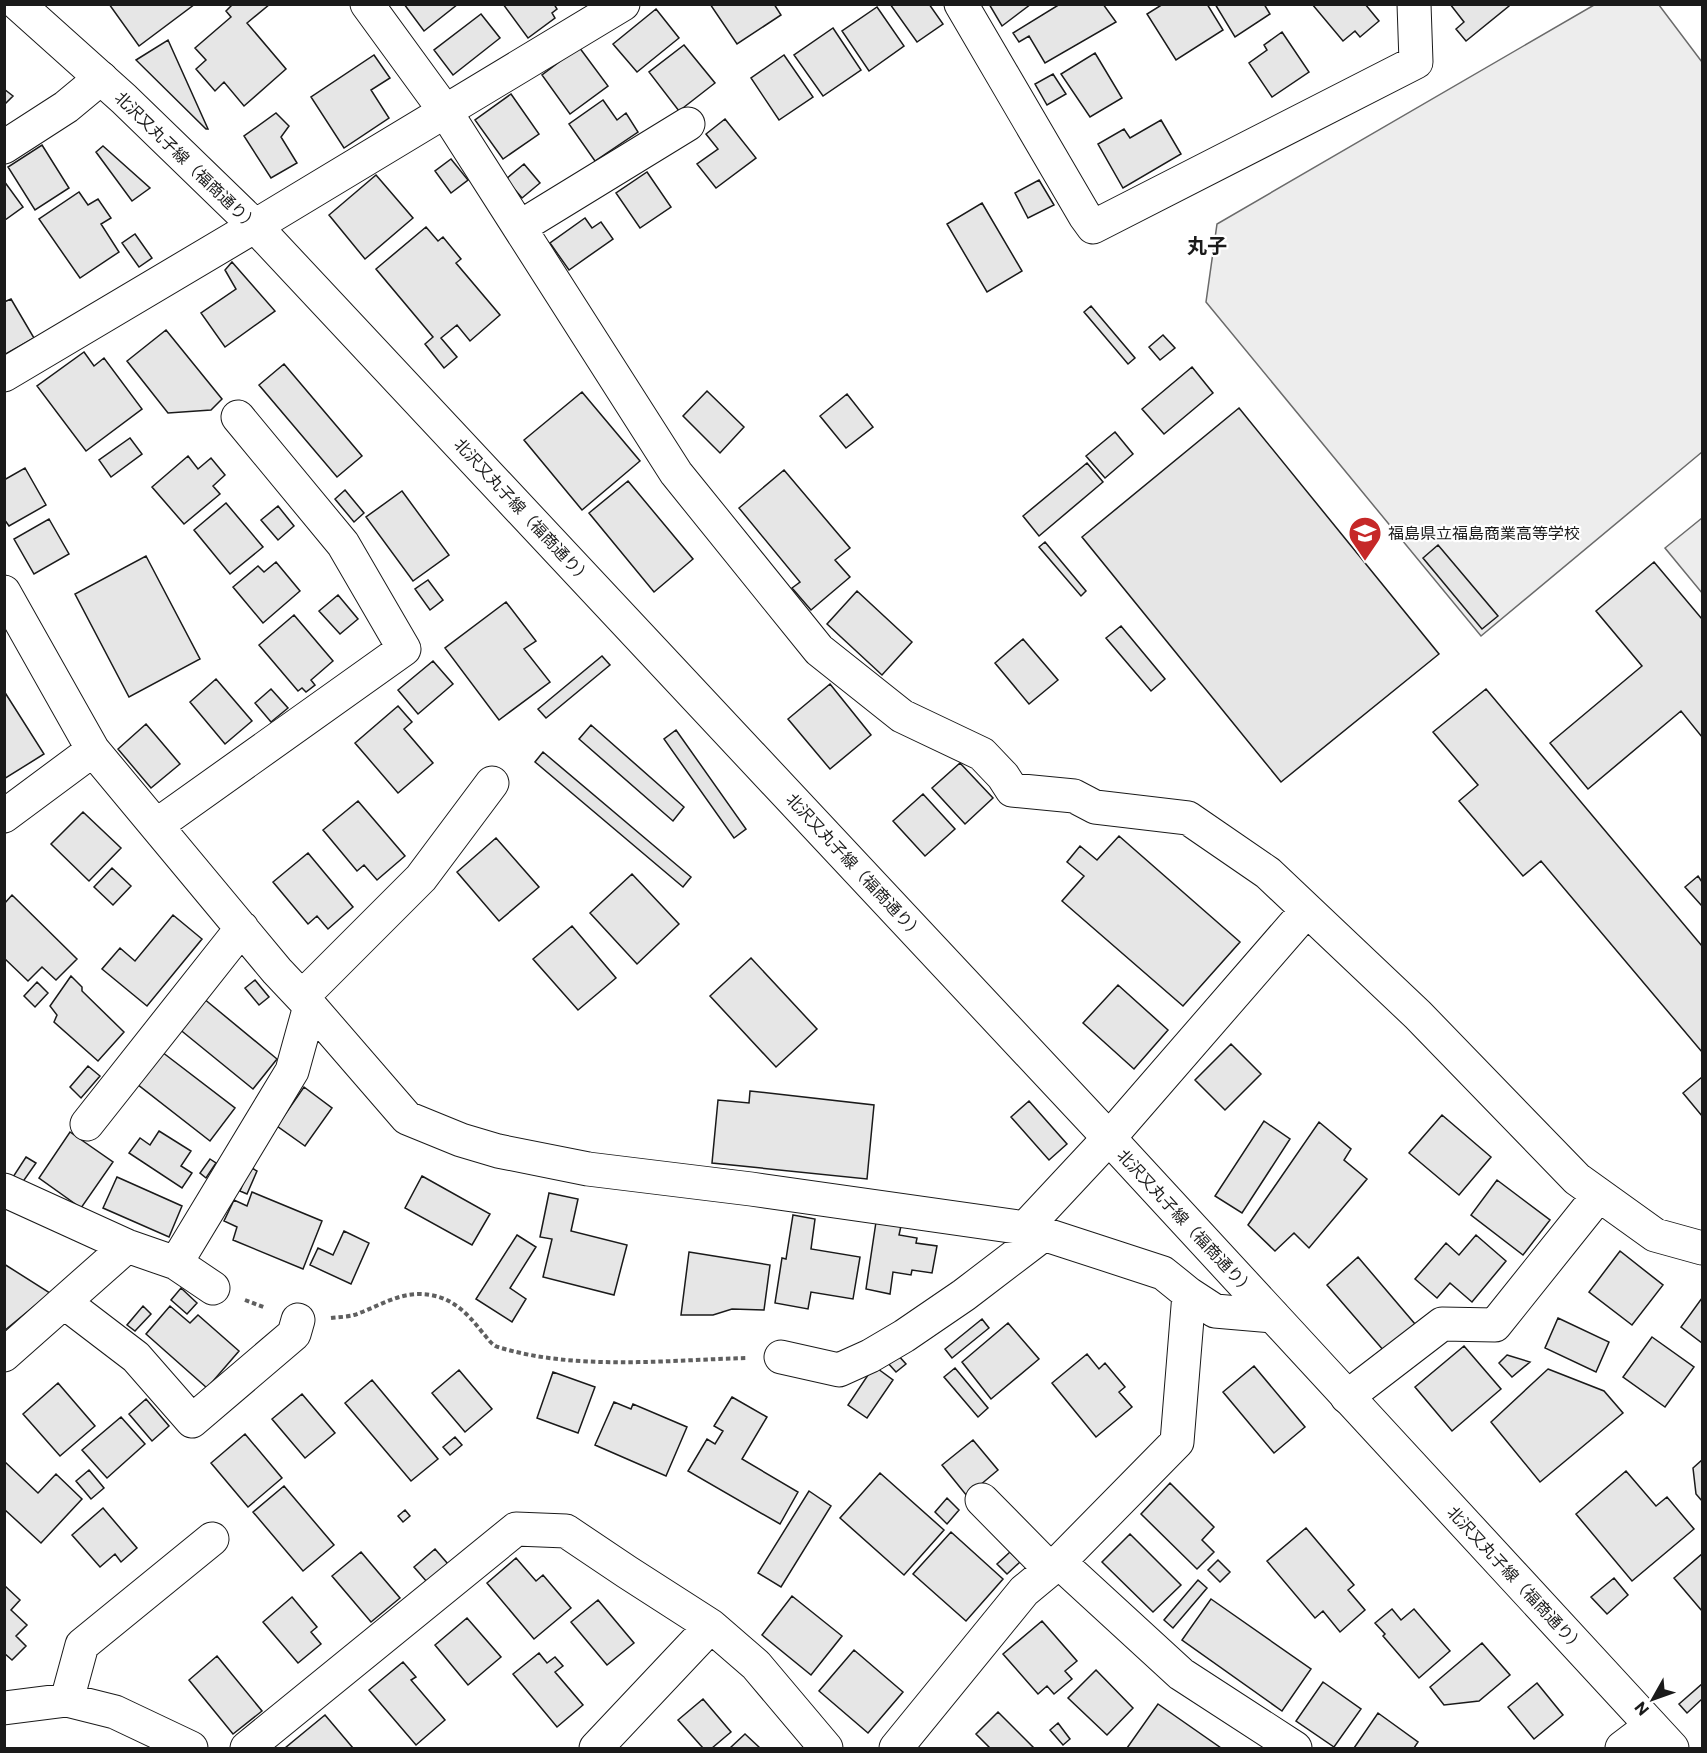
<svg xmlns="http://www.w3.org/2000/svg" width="1707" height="1753" font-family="Commissioner,'Noto Sans JP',sans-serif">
<rect width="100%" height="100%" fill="#fff"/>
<path fill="#ededed" stroke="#6a6a6a" stroke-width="1.5" d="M1594 5H1659L1702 62V452L1481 636 1206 302 1217 224Z
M1702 518V593L1665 548Z"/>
<path fill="#e6e6e6" stroke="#1a1a1a" stroke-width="1.5" d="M109 4H195L139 46Z
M233 4H270L247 23 286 69 244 106 224 82 215 91 196 69 206 60 195 48 231 17 226 11Z
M404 4H458L424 31Z
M503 4H554L557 9 552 13 555 18 528 38Z
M710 4H774L781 15 737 44Z
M890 4H929L943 24 917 42Z
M989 4H1031L1002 26Z
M1060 4H1103L1116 22 1045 63 1029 36 1019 42 1013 33Z
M1163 4H1207L1223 30 1176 60 1147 14Z
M1215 4H1264L1270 14 1235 37Z
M1312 4H1365L1379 21 1360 37 1355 31 1343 41Z
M1450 4H1508L1509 6 1466 41 1456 29 1464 22Z
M877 7 904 46 869 71 842 31Z
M656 9 679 38 637 72 613 44Z
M481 14 500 38 453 75 434 50Z
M833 28 861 70 823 96 794 55Z
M1282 32 1309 72 1272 97 1249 63 1267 50 1264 45Z
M168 40 208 129H206L136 60Z
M684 45 715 83 679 111 649 72Z
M579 47 608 86 570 114 542 75Z
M1095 53 1122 98 1090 117 1061 74Z
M374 55 390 78 371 90 389 118 344 148 311 97Z
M784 55 813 97 779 120 751 78Z
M1053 74 1066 94 1047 105 1035 84Z
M4 89 13 96 4 105Z
M511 94 539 134 503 159 475 120Z
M603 100 617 120 626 113 638 132 595 161 569 124Z
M276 113 289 126 281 137 297 163 271 178 244 136Z
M725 119 756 158 716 188 697 164 718 149 706 134Z
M1161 120 1181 154 1123 188 1098 144 1124 129 1130 138Z
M42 145 69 188 35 210 8 167Z
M103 146 150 188 132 201 96 152Z
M451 159 468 180 451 193 435 171Z
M524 164 540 183 522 198 506 179Z
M647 172 671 207 640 228 616 193Z
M376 175 413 218 365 259 329 215Z
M1039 180 1054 205 1028 218 1015 193Z
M4 181 23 207 5 220H4Z
M79 192 88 205 98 199 111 218 101 224 119 252 80 278 39 219Z
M982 203 1022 271 987 292 947 224Z
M585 218 592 228 601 222 613 239 569 270 550 243Z
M426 227 438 241 443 237 461 259 456 263 500 315 470 341 457 325 441 338 457 357 444 368 425 344 433 337 376 269Z
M135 234 152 258 139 267 122 243Z
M232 262 275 311 225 347 201 313 236 289 225 270Z
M11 299 34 338 4 355V302Z
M1091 306 1135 358 1128 364 1084 312Z
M166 330 222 399 211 410 168 413 127 361Z
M1163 335 1175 348 1160 360 1149 347Z
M84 352 94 366 104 358 142 409 86 451 37 386Z
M284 364 362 456 337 477 259 385Z
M1192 367 1213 393 1164 434 1142 409Z
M707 391 744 427 720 453 683 416Z
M582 392 640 461 582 510 524 440Z
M847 394 873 427 846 448 820 416Z
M1239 408 1439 654 1281 782 1082 537Z
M1115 432 1133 454 1105 478 1086 456Z
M130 438 142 454 111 477 99 460Z
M188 456 198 469 211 458 225 475 213 486 220 494 184 524 152 487Z
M1087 463 1103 482 1039 536 1023 516Z
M25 468 46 505 9 526 4 519V480Z
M784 470 850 548 835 560 850 577 811 610 792 588 800 582 739 508Z
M628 481 693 559 654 592 589 513Z
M345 490 364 513 354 522 335 499Z
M402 491 449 555 413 581 366 517Z
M226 503 263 547 230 574 194 530Z
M278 506 294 526 278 540 261 520Z
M49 519 69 554 34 574 14 539Z
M1045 542 1086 591 1081 596 1039 547Z
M1438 545 1498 616 1482 629 1423 558Z
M146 556 200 659 129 697 75 594Z
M276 562 300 591 263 623 233 587 258 566 264 572Z
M1654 562 1702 619V737L1681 711 1588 789 1550 743 1642 666 1596 611Z
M428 580 443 600 430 610 415 589Z
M857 591 912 642 882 675 827 624Z
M338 595 358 619 340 634 319 611Z
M506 602 536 641 524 649 550 682 499 720 445 648Z
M294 615 333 661 311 680 315 685 306 692 302 688 298 691 259 645Z
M1121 626 1165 679 1151 691 1106 638Z
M1023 639 1058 680 1029 704 995 663Z
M602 656 610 665 546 718 538 709Z
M433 661 453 684 418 714 398 690Z
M216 679 252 721 225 744 190 702Z
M830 684 871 735 830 769 788 719Z
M271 689 288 708 271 722 255 703Z
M1486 689 1702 946V1052L1541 861 1523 876 1459 801 1478 785 1433 732Z
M4 691 44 754 4 779Z
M398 706 412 722 404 729 433 763 398 793 355 743Z
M146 724 180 764 151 788 118 749Z
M591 725 684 807 673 821 579 739Z
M676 730 746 829 734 838 664 739Z
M543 752 691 877 683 887 535 762Z
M960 763 993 798 965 824 932 788Z
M923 794 955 829 925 856 893 821Z
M358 801 405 856 377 880 364 865 357 871 323 830Z
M83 812 121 848 89 881 51 844Z
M1119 836 1240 942 1183 1006 1062 901 1084 876 1067 862 1080 846 1097 860Z
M496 838 539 887 499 921 457 872Z
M308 853 353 907 328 929 317 916 308 924 273 882Z
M112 868 131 886 113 905 94 887Z
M632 874 679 924 637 964 590 913Z
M1698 876 1702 882V904L1701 905 1685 887Z
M12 895 77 959 56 980 42 967 28 981 4 958V904Z
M173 915 202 939 147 1006 102 969 120 948 135 961Z
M572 926 616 978 578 1010 533 959Z
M751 958 817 1029 776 1067 710 996Z
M71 976 82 987V991L124 1032 98 1061 54 1022 57 1015 50 1006Z
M255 980 269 997 259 1005 245 988Z
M37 982 48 993 35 1007 24 996Z
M1118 985 1168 1030 1134 1069 1083 1023Z
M203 998 277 1059 253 1089 178 1028Z
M1231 1044 1261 1074 1225 1110 1195 1080Z
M162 1052 235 1108 210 1141 137 1084Z
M88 1066 100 1076 81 1098 70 1087Z
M1702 1077V1116L1683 1093Z
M304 1087 332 1108 305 1146 277 1126Z
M750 1091 874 1105 867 1179 712 1163 718 1100 749 1103Z
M1029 1101 1067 1144 1049 1160 1011 1117Z
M1442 1115 1491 1157 1459 1195 1409 1153Z
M1264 1121 1290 1139 1242 1213 1215 1196Z
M1319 1122 1351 1149 1344 1160 1367 1179 1309 1248 1294 1233 1275 1251 1248 1225Z
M159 1131 191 1151 181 1166 192 1173 182 1188 129 1153 140 1138 150 1145Z
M70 1132 113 1162 81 1208 39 1178Z
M26 1157 36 1163 22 1183 13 1177Z
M210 1159 216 1163 206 1178 200 1173Z
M250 1167 257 1171 247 1194 240 1191Z
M422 1176 490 1214 472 1245 405 1208Z
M117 1177 182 1206 169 1237 103 1208Z
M1497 1180 1550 1220 1523 1255 1471 1215Z
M252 1192 322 1221 303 1269 233 1240 237 1227 224 1221 234 1200 247 1206Z
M549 1193 578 1199 571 1231 627 1245 614 1295 543 1277 552 1239 540 1237Z
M793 1215 815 1219 811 1249 860 1257 853 1299 811 1292 808 1309 775 1303 782 1258 786 1259Z
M876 1222 901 1226 899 1235 917 1238 916 1243 937 1246 932 1273 912 1270 911 1275 893 1272 890 1294 866 1289Z
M344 1231 369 1243 351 1284 310 1265 318 1248 333 1255Z
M517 1235 536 1247 510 1288 526 1299 512 1322 476 1299Z
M1476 1235 1506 1261 1472 1302 1450 1283 1437 1298 1415 1279 1446 1243 1459 1255Z
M1620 1251 1663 1285 1632 1325 1589 1292Z
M689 1252 770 1265 764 1310 732 1309 713 1315H681Z
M1358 1257 1415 1324 1384 1351 1327 1285Z
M4 1264 50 1293 4 1331Z
M181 1288 197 1303 187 1314 171 1300Z
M1702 1298V1343L1681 1327Z
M143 1306 151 1314 135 1331 127 1325Z
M170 1306 190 1323 198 1315 239 1351 207 1388 146 1334Z
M1558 1318 1609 1342 1596 1372 1545 1348Z
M982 1319 989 1328 952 1358 945 1349Z
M1008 1323 1039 1359 991 1399 962 1362Z
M1652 1337 1694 1367 1665 1407 1623 1377Z
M1464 1346 1501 1389 1452 1431 1415 1387Z
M897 1354 906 1364 896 1372 887 1362Z
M1087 1354 1099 1369 1105 1363 1125 1387 1119 1392 1132 1407 1096 1437 1052 1383Z
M1507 1355 1530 1362 1512 1377 1499 1363Z
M874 1366 893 1380 867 1418 848 1405Z
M1254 1366 1305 1427 1274 1453 1223 1392Z
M955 1368 988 1408 978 1417 944 1377Z
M1548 1369 1604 1391 1623 1413 1540 1482 1491 1422Z
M459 1370 492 1409 465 1432 432 1393Z
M553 1372 595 1387 578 1433 537 1418Z
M372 1380 438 1459 411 1481 345 1403Z
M58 1383 95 1426 60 1456 23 1414Z
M302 1394 335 1433 305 1458 272 1419Z
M732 1397 767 1417 742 1459 798 1492 780 1524 688 1471 707 1439 715 1444 723 1431 714 1426Z
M146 1399 169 1426 152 1441 129 1414Z
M614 1402 631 1409 633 1404 687 1427 666 1476 595 1445Z
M121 1417 145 1444 107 1478 82 1450Z
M245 1434 282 1478 248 1507 211 1463Z
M455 1437 462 1445 450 1455 443 1447Z
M973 1440 998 1470 967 1496 942 1465Z
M1702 1460V1501L1696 1494 1693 1468Z
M4 1461 38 1493 56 1474 82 1499 41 1543 4 1509Z
M89 1470 104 1488 91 1499 76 1481Z
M1626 1471 1656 1506 1667 1497 1694 1529 1632 1581 1576 1514Z
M880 1473 944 1530 904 1575 840 1518Z
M1170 1483 1214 1527 1202 1540 1214 1552 1197 1569 1141 1514Z
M284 1486 334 1545 303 1571 253 1512Z
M809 1491 831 1506 781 1587 758 1573Z
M947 1498 959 1510 947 1524 935 1512Z
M103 1508 137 1548 121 1562 115 1554 100 1567 72 1535Z
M405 1510 410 1516 403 1522 398 1516Z
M1306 1528 1354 1585 1348 1590 1365 1610 1340 1632 1323 1611 1315 1618 1267 1561Z
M951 1532 1003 1579 966 1621 913 1574Z
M1130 1534 1181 1585 1153 1612 1102 1562Z
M435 1549 448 1564 427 1582 414 1567Z
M361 1552 400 1598 371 1622 332 1576Z
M1010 1552 1020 1562 1007 1574 997 1564Z
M1702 1554V1611L1674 1578Z
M516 1558 536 1581 543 1575 571 1608 534 1639 487 1583Z
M1218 1560 1230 1572 1220 1582 1208 1570Z
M1614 1578 1628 1595 1607 1614 1591 1597Z
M1198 1580 1207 1588 1173 1628 1164 1620Z
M4 1585 20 1600 11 1610 27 1625 16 1636 26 1646 12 1660 4 1653Z
M792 1596 842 1636 811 1675 762 1635Z
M292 1597 317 1627 311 1632 321 1644 298 1663 263 1622Z
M1211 1599 1311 1669 1282 1711 1182 1640Z
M598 1600 634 1643 607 1665 571 1622Z
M1392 1609 1401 1620 1414 1609 1450 1651 1419 1678 1383 1636 1385 1634 1375 1623Z
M467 1618 501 1657 468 1685 435 1645Z
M1042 1621 1077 1661 1065 1671 1072 1679 1054 1694 1047 1686 1038 1694 1003 1654Z
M1482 1643 1510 1675 1479 1701 1444 1705 1430 1687Z
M854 1650 903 1692 868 1733 819 1691Z
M539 1653 547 1663 555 1657 563 1666 555 1672 583 1705 557 1727 513 1674Z
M217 1656 262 1711 233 1734 189 1680Z
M403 1662 416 1677 411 1680 445 1720 416 1745 369 1690Z
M1096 1670 1133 1708 1107 1735 1068 1698Z
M1323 1682 1361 1709 1334 1747 1296 1721Z
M1537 1683 1563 1715 1534 1739 1508 1707Z
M1702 1684V1699L1687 1713 1679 1704Z
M703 1699 731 1732 712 1748H703L678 1720Z
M1158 1704 1221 1748H1127Z
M998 1712 1034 1748H990L976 1734Z
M1378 1713 1418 1742 1414 1748H1354Z
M325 1715 353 1748H285Z
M1058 1723 1070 1739 1063 1745 1050 1730Z
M745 1734 760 1748H730Z"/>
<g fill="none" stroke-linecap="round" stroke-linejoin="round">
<g stroke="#1a1a1a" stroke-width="35">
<path id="street" d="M367 4 445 111 676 473 819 650 902 716 982 754 1003 776 1012 790 1074 796 1095 807 1188 818 1268 873 1418 1015 1577 1179 1655 1235 1702 1248
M961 4 1085 216 1093 227 1416 62 1414 4
M4 147 66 107 101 78
M520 227 688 124
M4 592 93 750 277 971 310 1006 407 1118 461 1140 498 1151 588 1169 751 1189 1025 1228 1109 1138 1307 910
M4 816 93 750
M157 825 404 649 343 544 238 417
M302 997 421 878 492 783
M87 1124 242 928
M4 1190 127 1246 176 1263 213 1288
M1025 1228 1163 1273 1189 1294 1215 1311 1273 1316
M176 1263 292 1071 310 1006
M64 1302 136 1357 192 1421 294 1334 298 1320
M4 1355 127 1246
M781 1357 839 1370 870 1356 904 1336 964 1295 1044 1234
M1347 1397 1442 1324 1495 1325 1599 1195
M982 1500 1050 1569
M1059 1562 1181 1674 1295 1748
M67 1700 82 1645 212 1539
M4 1708 67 1700 115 1712 191 1748
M247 1748 516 1529 566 1531 627 1572 711 1626
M596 1748 711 1626 756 1665 826 1748
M896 1748 1024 1591 1059 1562 1177 1442 1189 1294
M1622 1748 1651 1726"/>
</g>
<g stroke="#1a1a1a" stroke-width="35">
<path id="secondary" d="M18 4 124 99 255 226 1109 1138 1672 1748
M4 375 255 226 623 4"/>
</g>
<path stroke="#5f5f5f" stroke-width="4" stroke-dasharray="4.5 3" stroke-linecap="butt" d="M245 1300 266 1308
M331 1318C339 1317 347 1317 354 1315 375 1308 396 1294 419 1294 448 1294 465 1310 482 1332 487 1337 491 1345 498 1347 575 1371 667 1360 747 1358"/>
<use href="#street" stroke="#fff" stroke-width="33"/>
<use href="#secondary" stroke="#fff" stroke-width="33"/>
</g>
<defs>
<g id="school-pin" transform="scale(1.725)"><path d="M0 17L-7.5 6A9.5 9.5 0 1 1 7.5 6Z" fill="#c62828" stroke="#fff"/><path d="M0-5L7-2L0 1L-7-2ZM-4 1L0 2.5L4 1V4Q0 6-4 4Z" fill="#fff"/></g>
</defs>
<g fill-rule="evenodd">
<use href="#school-pin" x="1365" y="533"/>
</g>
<g text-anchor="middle" stroke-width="4.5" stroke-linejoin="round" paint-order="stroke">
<g font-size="16" fill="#1a1a1a" stroke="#fff">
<text transform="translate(187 161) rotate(44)" y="6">北沢又丸子線（福商通り）</text>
<text transform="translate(523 511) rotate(47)" y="6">北沢又丸子線（福商通り）</text>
<text transform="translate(855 866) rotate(47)" y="6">北沢又丸子線（福商通り）</text>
<text transform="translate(1186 1222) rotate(47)" y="6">北沢又丸子線（福商通り）</text>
<text transform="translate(1516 1579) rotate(47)" y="6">北沢又丸子線（福商通り）</text>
</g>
<g font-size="16" fill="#1a1a1a" stroke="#fff" text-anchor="start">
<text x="1388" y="539">福島県立福島商業高等学校</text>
</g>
<g font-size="20" font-weight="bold" fill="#1a1a1a" stroke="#fff">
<text x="1207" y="253">丸子</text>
</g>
</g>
<rect width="1707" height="1753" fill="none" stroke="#1a1a1a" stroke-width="12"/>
<g transform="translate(1653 1699) rotate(230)" stroke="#ffffff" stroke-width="4.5" paint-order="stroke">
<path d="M0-4.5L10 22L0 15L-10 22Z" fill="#1a1a1a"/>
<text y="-9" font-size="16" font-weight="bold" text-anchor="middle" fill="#1a1a1a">N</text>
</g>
</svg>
